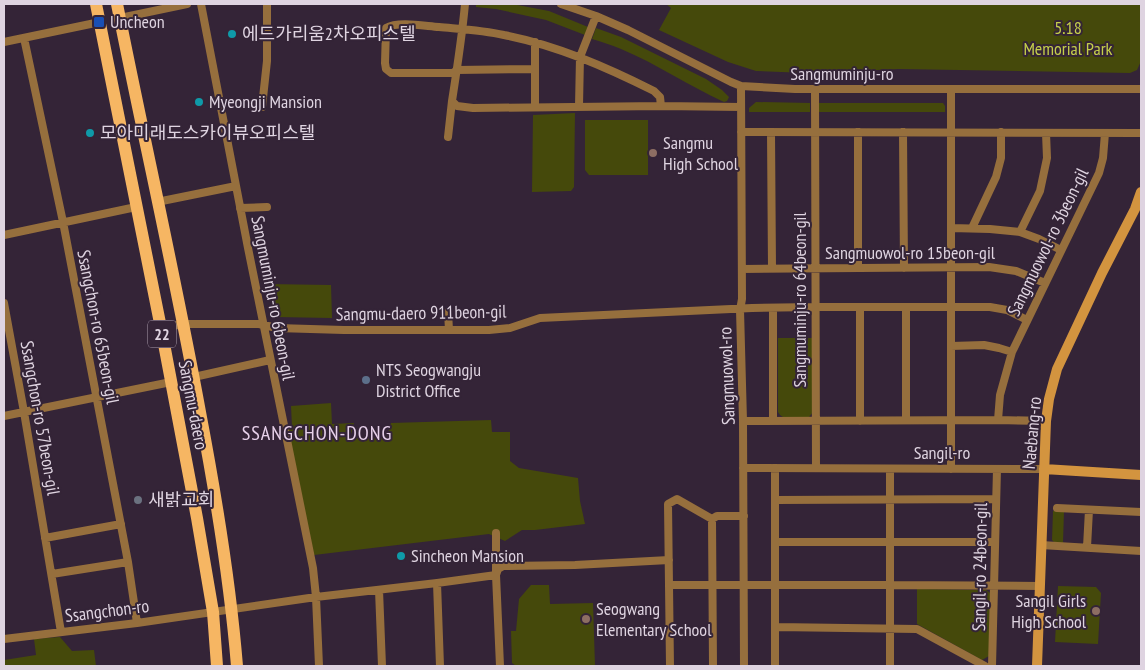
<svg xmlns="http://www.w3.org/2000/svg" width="1145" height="670" font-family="'PT Sans Narrow','Noto Sans KR',sans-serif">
<rect width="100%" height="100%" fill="#342437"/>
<path fill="#45490b" d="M476 4H512L549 11 588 27 585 35 546 20 496 9 476 7Z
M666 4H1141V61L1137 70 1130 73 899 69 807 73 756 71 728 62 659 30 671 8Z
M596 28 621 37 706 79 722 90 729 97 727 101 724 102C689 86 657 64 621 49 612 45 602 42 592 39Z
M756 102 810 103V112H749V108Z
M818 103H943L945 106V112H818Z
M575 113 574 187 571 191 532 192 533 115Z
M585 120H648V175H589L585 170Z
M266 284 331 285 332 318 276 317Z
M778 338H813V412L809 417H783L780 415 778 412Z
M331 403 332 424 354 423 350 438 387 436 391 423 491 420 492 432H510V461L519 468 578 478 580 501 585 524 535 530H522L505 541 489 534 314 555 287 427H292L291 406Z
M1053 511H1064L1063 543H1055L1052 540Z
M531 585H549L550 604 593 603 595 666H516L512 663 511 631H516L519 599Z
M1058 586 1096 587 1101 593 1098 644 1055 642Z
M917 589 986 590 990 593 989 656 982 660 917 624Z
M60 637 72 651 94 650 96 666H4V660L36 655 34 639Z"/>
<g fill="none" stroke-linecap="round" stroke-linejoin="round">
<path stroke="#966f3d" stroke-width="8" d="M201 4 248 248 313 568 316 597 319 666
M465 4C462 37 457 69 452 101L457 106 473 108 661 106 660 97 654 91C606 67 556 45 504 35 482 30 460 29 439 27 424 26 398 21 386 28L385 63 386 69 391 73H453L457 70 535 69
M561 4 596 16 628 30 731 82 741 86 795 89H1141
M120 18 187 4
M24 38 63 222 128 562 137 623
M4 42 100 22
M535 42V107
M741 86 742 299 740 310 743 421 744 666
M815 89 816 468
M951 89V469
M579 106 580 57 596 16
M661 106 741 107
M262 107 267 61V4
M741 132 1141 133
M858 132V268
M903 132 904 268
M771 133 772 268
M448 137 452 101
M157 202 236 186
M240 208 267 207
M951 228 990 229 1020 232 1039 239 1061 250
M972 228 996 177 1001 158V132
M1020 232 1040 191 1047 158 1046 133
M4 235 136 207
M742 269 989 267 1016 271 1045 283
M4 303 24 412 61 632
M860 307V421
M906 307V420
M773 308V421
M448 312 449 330
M161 328 184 324H259L277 328 344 330H489L510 328 540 318 752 308 816 307H990L1007 310 1027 320
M951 346 984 345 999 348 1012 352
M194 377 270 360
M4 416 171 382
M998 420 1000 395 1012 352 1099 173 1103 158 1105 133
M743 421 998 420 1046 421
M743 468 1044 469
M775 468V666
M890 469V666
M775 500 996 499
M1057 508 1141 512
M712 519 717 516H744
M496 533V575L500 666
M45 538 121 524
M775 542H995
M1041 545 1141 551
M1087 547 1089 510
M52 574 128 562
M437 583 440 666
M669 585H890L1040 586
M379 590 382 666
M776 627 917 629 985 666
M4 639 137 623 316 597 437 583 496 575 498 569 503 566 575 565 669 560
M670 666 668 504 677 499 712 519 713 666
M992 666 997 469"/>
<path stroke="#d3943f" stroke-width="10" d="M1044 469 1141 475
M1037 666 1046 421 1049 399 1057 369 1102 273 1135 209 1141 192"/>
<path stroke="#f6b663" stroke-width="12" d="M96 4 161 328 197 518 213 612 217 666
M117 4C144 140 175 275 200 412 216 496 230 580 237 666"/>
</g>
<rect fill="#1a4fb4" stroke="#342437" stroke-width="2" x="93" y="16" width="12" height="12" rx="2.5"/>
<g fill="#0f9aa8" stroke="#342437" stroke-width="2">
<circle cx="232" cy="34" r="5"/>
<circle cx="199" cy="102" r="5"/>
<circle cx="90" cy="133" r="5"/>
<circle cx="401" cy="556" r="5"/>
</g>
<g fill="#8d6e63" stroke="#342437" stroke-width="2">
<circle cx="653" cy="153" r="5"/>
<circle cx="1096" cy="611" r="5"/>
<circle cx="586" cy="619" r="5"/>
</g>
<circle fill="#5c6f8a" stroke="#342437" stroke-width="2" cx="366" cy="380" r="5"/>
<circle fill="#6b7280" stroke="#342437" stroke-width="2" cx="138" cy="500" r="5"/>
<g text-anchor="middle" stroke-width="4" stroke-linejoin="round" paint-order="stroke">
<rect fill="#342437" stroke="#ac9fae" stroke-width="1" x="148" y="320.5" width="28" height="27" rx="4"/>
<g font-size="16" font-weight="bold" fill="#dfd4e1">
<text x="162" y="340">22</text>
</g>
<g font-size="18" fill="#dfd4e1" stroke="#342437" text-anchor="start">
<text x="110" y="28">Uncheon</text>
<text x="242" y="40">에드가리움2차오피스텔</text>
<text x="209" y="108">Myeongji Mansion</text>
<text x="100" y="139">모아미래도스카이뷰오피스텔</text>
<text x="663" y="149">Sangmu<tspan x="663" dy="21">High School</tspan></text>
<text x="376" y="376">NTS Seogwangju<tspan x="376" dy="21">District Office</tspan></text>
<text x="148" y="506">새밝교회</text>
<text x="411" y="562">Sincheon Mansion</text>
<text x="1086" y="607" text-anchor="end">Sangil Girls<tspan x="1086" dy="21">High School</tspan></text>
<text x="596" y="615">Seogwang<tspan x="596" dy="21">Elementary School</tspan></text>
</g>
<g font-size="18" fill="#c5cf4b" stroke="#342437">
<text x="1068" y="34">5.18<tspan x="1068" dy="21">Memorial Park</tspan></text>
</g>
<g font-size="18" fill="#dfd4e1" stroke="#342437">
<text x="842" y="80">Sangmuminju-ro</text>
<text transform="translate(1048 242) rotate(-64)" y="6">Sangmuowol-ro 3beon-gil</text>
<text x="910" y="259">Sangmuowol-ro 15beon-gil</text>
<text transform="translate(273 298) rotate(79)" y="6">Sangmuminju-ro 6beon-gil</text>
<text transform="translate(800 300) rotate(-90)" y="6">Sangmuminju-ro 64beon-gil</text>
<text transform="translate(421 313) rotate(-1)" y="6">Sangmu-daero 911beon-gil</text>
<text transform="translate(98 327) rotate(79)" y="6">Ssangchon-ro 65beon-gil</text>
<text transform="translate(727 376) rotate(-92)" y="6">Sangmuowol-ro</text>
<text transform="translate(193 405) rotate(79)" y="6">Sangmu-daero</text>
<text transform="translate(40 418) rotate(80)" y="6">Ssangchon-ro 57beon-gil</text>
<text transform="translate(1032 433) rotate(-85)" y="6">Naebang-ro</text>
<text x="942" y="459">Sangil-ro</text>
<text transform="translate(980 567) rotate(-89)" y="6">Sangil-ro 24beon-gil</text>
<text transform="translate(107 611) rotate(-7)" y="6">Ssangchon-ro</text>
</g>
<g font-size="20" letter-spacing="1" fill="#e7d1ea" stroke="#342437">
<text x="317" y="440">SSANGCHON-DONG</text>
</g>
</g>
<rect width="1145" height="670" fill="none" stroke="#dfd4e1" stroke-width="10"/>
</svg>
